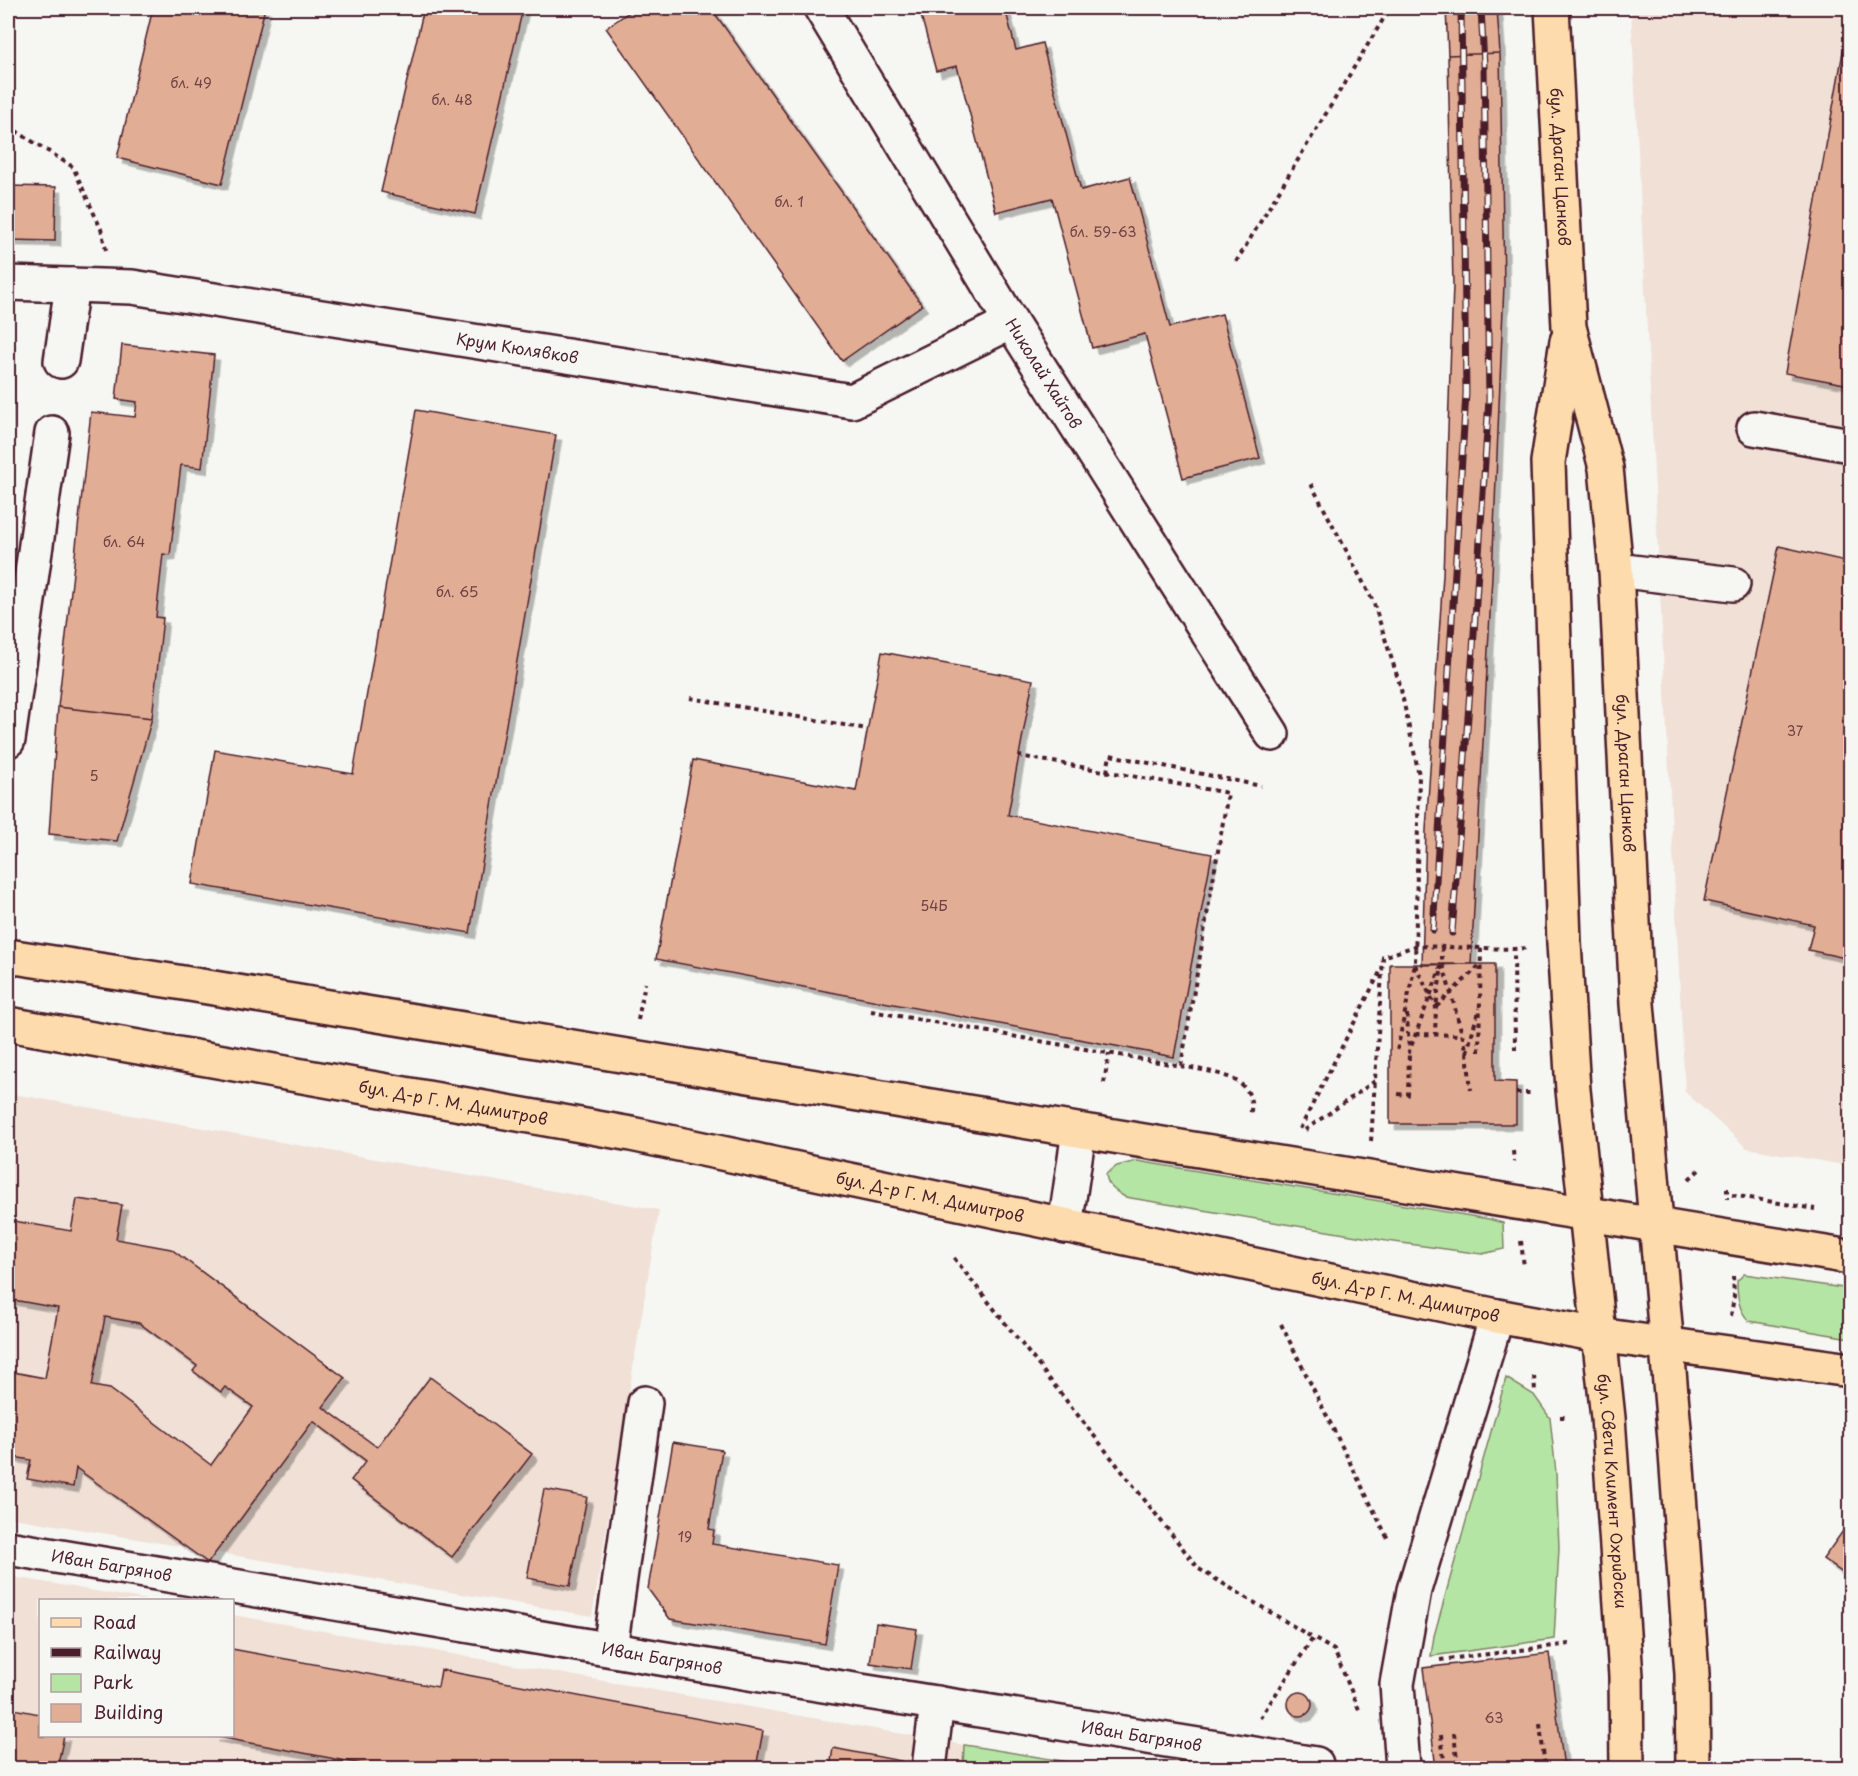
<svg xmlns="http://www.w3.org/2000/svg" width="1858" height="1776" font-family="'Playpen Sans',sans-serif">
<defs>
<filter id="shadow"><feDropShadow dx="5.5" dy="5.5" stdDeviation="0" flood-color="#0004"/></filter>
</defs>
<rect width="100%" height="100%" fill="#f6f6f2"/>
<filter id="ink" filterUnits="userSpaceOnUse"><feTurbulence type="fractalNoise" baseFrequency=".0167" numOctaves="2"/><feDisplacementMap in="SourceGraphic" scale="12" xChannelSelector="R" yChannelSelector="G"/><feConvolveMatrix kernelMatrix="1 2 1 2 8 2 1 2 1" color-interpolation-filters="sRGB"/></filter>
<g filter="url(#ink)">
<path fill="#f0e0d6" d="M1631 8H1850V1166L1747 1148 1685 1092Z
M8 1093 659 1210 592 1616 8 1517Z
M8 1576 147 1600H40V1736H232L233 1615 964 1745 963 1768H8Z"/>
<path fill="#b5e5a4" stroke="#808268" stroke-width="1.5" d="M1137 1161 1489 1219 1503 1223 1504 1249 1482 1254 1387 1241 1125 1197C1115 1191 1107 1186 1106 1174L1117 1166Z
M1744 1274 1850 1289V1338L1749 1321C1738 1310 1737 1295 1737 1281Z
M1506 1378 1534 1395 1550 1418 1556 1473 1559 1548 1554 1639 1431 1656 1434 1636Z
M964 1745H965L1105 1768H963Z"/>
<path fill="#e1ad95" stroke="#4a1f2b" stroke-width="1.5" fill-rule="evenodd" filter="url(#shadow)" d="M153 8H265L222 184 117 158Z
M424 8H523L475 214 381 192Z
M635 8H711L922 305 842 361 606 28Z
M919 8H1005L1016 50 1042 43 1081 190 1130 177 1170 327 1222 314 1260 458 1183 478 1145 334 1092 348 1052 198 996 212 957 66 936 71Z
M1446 8H1497L1500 53 1448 55Z
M1850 13V385L1785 373Z
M1500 53 1504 284 1492 577 1471 964 1422 965 1426 830 1443 575 1453 285 1448 55Z
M8 186 56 187 55 241 8 240Z
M8 339H9L8 438Z
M122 345 214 355 202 468 181 465 170 555 163 554 156 617 163 618 152 718 58 707 91 412 135 417 137 402 116 399Z
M416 410 556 435 470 933 192 884 215 750 353 774Z
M1779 546 1850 562V959L1808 950 1814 925 1704 901Z
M882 652 1033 680 1008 815 1212 854 1174 1057 656 959 693 760 856 791Z
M58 707 152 718 117 841 49 834Z
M1390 964H1495V1081L1516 1082V1124H1390Z
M77 1199 122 1205 116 1239 171 1249 345 1378 323 1407 377 1447 430 1377 532 1454 452 1557 351 1480 366 1461 313 1421 208 1563 76 1468 73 1487 27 1479 31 1460 8 1456V1371L45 1378 58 1308 8 1299V1220L71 1231ZM105 1317 139 1323 197 1366 193 1371 221 1392 225 1387 253 1407 211 1465 110 1389 92 1386Z
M673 1442 722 1450 709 1529 714 1530 712 1544 838 1565 825 1644 670 1619 648 1589Z
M544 1489 587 1497 570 1586 527 1578Z
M1850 1521V1578L1823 1559Z
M876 1623 917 1629 911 1669 870 1663Z
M232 1649 438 1687 441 1670 763 1731 756 1768H383L213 1736H232Z
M1549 1653 1564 1768H1436L1423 1668Z
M1288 1704a12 12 0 1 1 24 0a12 12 0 1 1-24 0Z
M8 1708 40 1714V1736H64L57 1768H8Z
M833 1748 901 1761 900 1768H830Z"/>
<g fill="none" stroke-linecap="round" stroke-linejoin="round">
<g stroke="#4a1f2b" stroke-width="38">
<g id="minor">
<path id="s1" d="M821 8 1011 322 1272 734"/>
<path id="s2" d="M8 283 132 287 852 401 1011 322"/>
<path d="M61 361 72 285"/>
<path d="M1754 428 1850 445"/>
<path d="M1616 570 1733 584"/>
<path d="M8 740 52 433"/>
<path d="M1065 1226 1079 1131"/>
<path id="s3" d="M8 1548 767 1676 1316 1764"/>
<path d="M610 1649 645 1403"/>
<path d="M929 1768 937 1703"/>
<path d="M1403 1768 1397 1684 1414 1590 1497 1316"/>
</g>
</g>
<g stroke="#4a1f2b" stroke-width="38">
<g id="major">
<path id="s4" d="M1552 8 1569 327 1606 468 1616 570 1637 1004 1675 1440 1692 1674 1693 1768"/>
<path id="s5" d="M1567 341 1548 462 1564 943 1573 1090 1608 1418 1626 1676 1627 1768"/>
<path d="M8 956 171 981 1850 1257"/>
<path id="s6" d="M8 1024 631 1134 1497 1316 1599 1335 1850 1370"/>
</g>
</g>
<path stroke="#4a1f2b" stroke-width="4" stroke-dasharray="4.5 4.5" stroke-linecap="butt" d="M8 126 73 167 101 229 106 250
M1236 262 1390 8
M1311 484 1373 601 1400 685 1419 775 1415 964 1397 1051
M690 698 867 729
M1107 772 1110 755 1261 786
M1442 947V964
M1415 965 1436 1007 1435 1034
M1443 965 1467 1052 1479 1008
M1441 972 1436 1007 1480 965
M871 1011 1181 1066 1228 793 1019 756
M1407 1014 1409 1052 1442 964
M638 1020 645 983
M1416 1034 1462 1035
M1515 1050 1514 949 1528 948
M1467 1052 1471 1090
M1479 1052 1481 948
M1181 1066C1210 1072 1260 1075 1250 1116
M1104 1083 1109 1053
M1516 1093H1531
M1398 1094 1408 1095 1409 1052
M1300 1129 1381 970
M1305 1130 1375 1081
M1371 1141 1383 957 1415 946 1514 949
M1513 1151 1514 1162
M1689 1179 1699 1170
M1727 1188V1199
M1732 1195 1815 1209
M1521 1241 1524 1267
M954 1258 1199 1569 1313 1638
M1731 1316 1734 1296 1733 1276
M1281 1324 1389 1541
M1534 1376 1535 1391
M1560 1417H1569
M1440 1660 1570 1644
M1260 1718 1313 1638 1334 1650 1360 1712
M1540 1724 1545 1768
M1454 1733 1458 1768
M1441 1735 1445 1768"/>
<use href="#minor" stroke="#f6f6f2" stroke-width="33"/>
<use href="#major" stroke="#fedbac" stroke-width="33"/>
<g stroke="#4a1f2b" stroke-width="7">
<path id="rail" d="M1433 930 1466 393 1461 8
M1452 933 1473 649 1489 399 1484 65 1481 8"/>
</g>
<use href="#rail" stroke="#f6f6f2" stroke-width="4.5" stroke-dasharray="14" stroke-linecap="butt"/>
</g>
</g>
<g text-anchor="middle" stroke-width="4.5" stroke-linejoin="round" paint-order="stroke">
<g font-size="14" fill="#704246">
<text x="191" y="88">бл. 49</text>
<text x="452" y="105">бл. 48</text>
<text x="789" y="207">бл. 1</text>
<text x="1103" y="237">бл. 59-63</text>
<text x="124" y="547">бл. 64</text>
<text x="457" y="597">бл. 65</text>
<text x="1795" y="736">37</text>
<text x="94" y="781">5</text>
<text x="934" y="911">54Б</text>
<text x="685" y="1542">19</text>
<text x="1494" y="1723">63</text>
</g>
<g font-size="16" fill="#4a1f2b" stroke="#f6f6f2">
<text dy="6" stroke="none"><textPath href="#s4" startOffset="159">бул. Драган Цанков</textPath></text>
<text dy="6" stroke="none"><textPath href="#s2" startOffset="514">Крум Кюлявков</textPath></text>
<text dy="6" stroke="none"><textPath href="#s1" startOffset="428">Николай Хайтов</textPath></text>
<text dy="6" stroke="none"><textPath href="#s4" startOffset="771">бул. Драган Цанков</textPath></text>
<text dy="6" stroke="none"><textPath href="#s6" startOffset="452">бул. Д-р Г. М. Димитров</textPath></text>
<text dy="6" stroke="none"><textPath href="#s6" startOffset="938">бул. Д-р Г. М. Димитров</textPath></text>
<text dy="6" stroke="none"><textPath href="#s6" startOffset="1424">бул. Д-р Г. М. Димитров</textPath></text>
<text dy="6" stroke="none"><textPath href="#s5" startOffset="1154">бул. Свети Климент Охридски</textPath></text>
<text dy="6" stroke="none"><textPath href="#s3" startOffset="105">Иван Багрянов</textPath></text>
<text dy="6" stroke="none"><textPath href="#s3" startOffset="663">Иван Багрянов</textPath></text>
<text dy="6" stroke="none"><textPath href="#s3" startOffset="1149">Иван Багрянов</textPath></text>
</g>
</g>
<rect width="1858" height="1776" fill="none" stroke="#f6f6f2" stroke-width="30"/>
<rect x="15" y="15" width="1828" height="1746" fill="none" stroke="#4a1f2b" stroke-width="2" filter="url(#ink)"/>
<rect x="39" y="1599" width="195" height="138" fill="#f6f6f2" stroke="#b1a0a2" stroke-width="1.5"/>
<rect x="51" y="1618" width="30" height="9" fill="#fedbac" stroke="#b1a0a2" stroke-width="1.5"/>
<text x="93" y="1629" font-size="18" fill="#4a1f2b">Road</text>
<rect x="51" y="1648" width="30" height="9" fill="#4a1f2b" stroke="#b1a0a2" stroke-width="1.5"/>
<text x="93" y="1659" font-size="18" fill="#4a1f2b">Railway</text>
<rect x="51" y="1674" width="30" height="18" fill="#b5e5a4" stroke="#b1a0a2" stroke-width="1.5"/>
<text x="93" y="1689" font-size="18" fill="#4a1f2b">Park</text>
<rect x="51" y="1704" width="30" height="18" fill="#e1ad95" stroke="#b1a0a2" stroke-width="1.5"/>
<text x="93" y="1719" font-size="18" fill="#4a1f2b">Building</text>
</svg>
